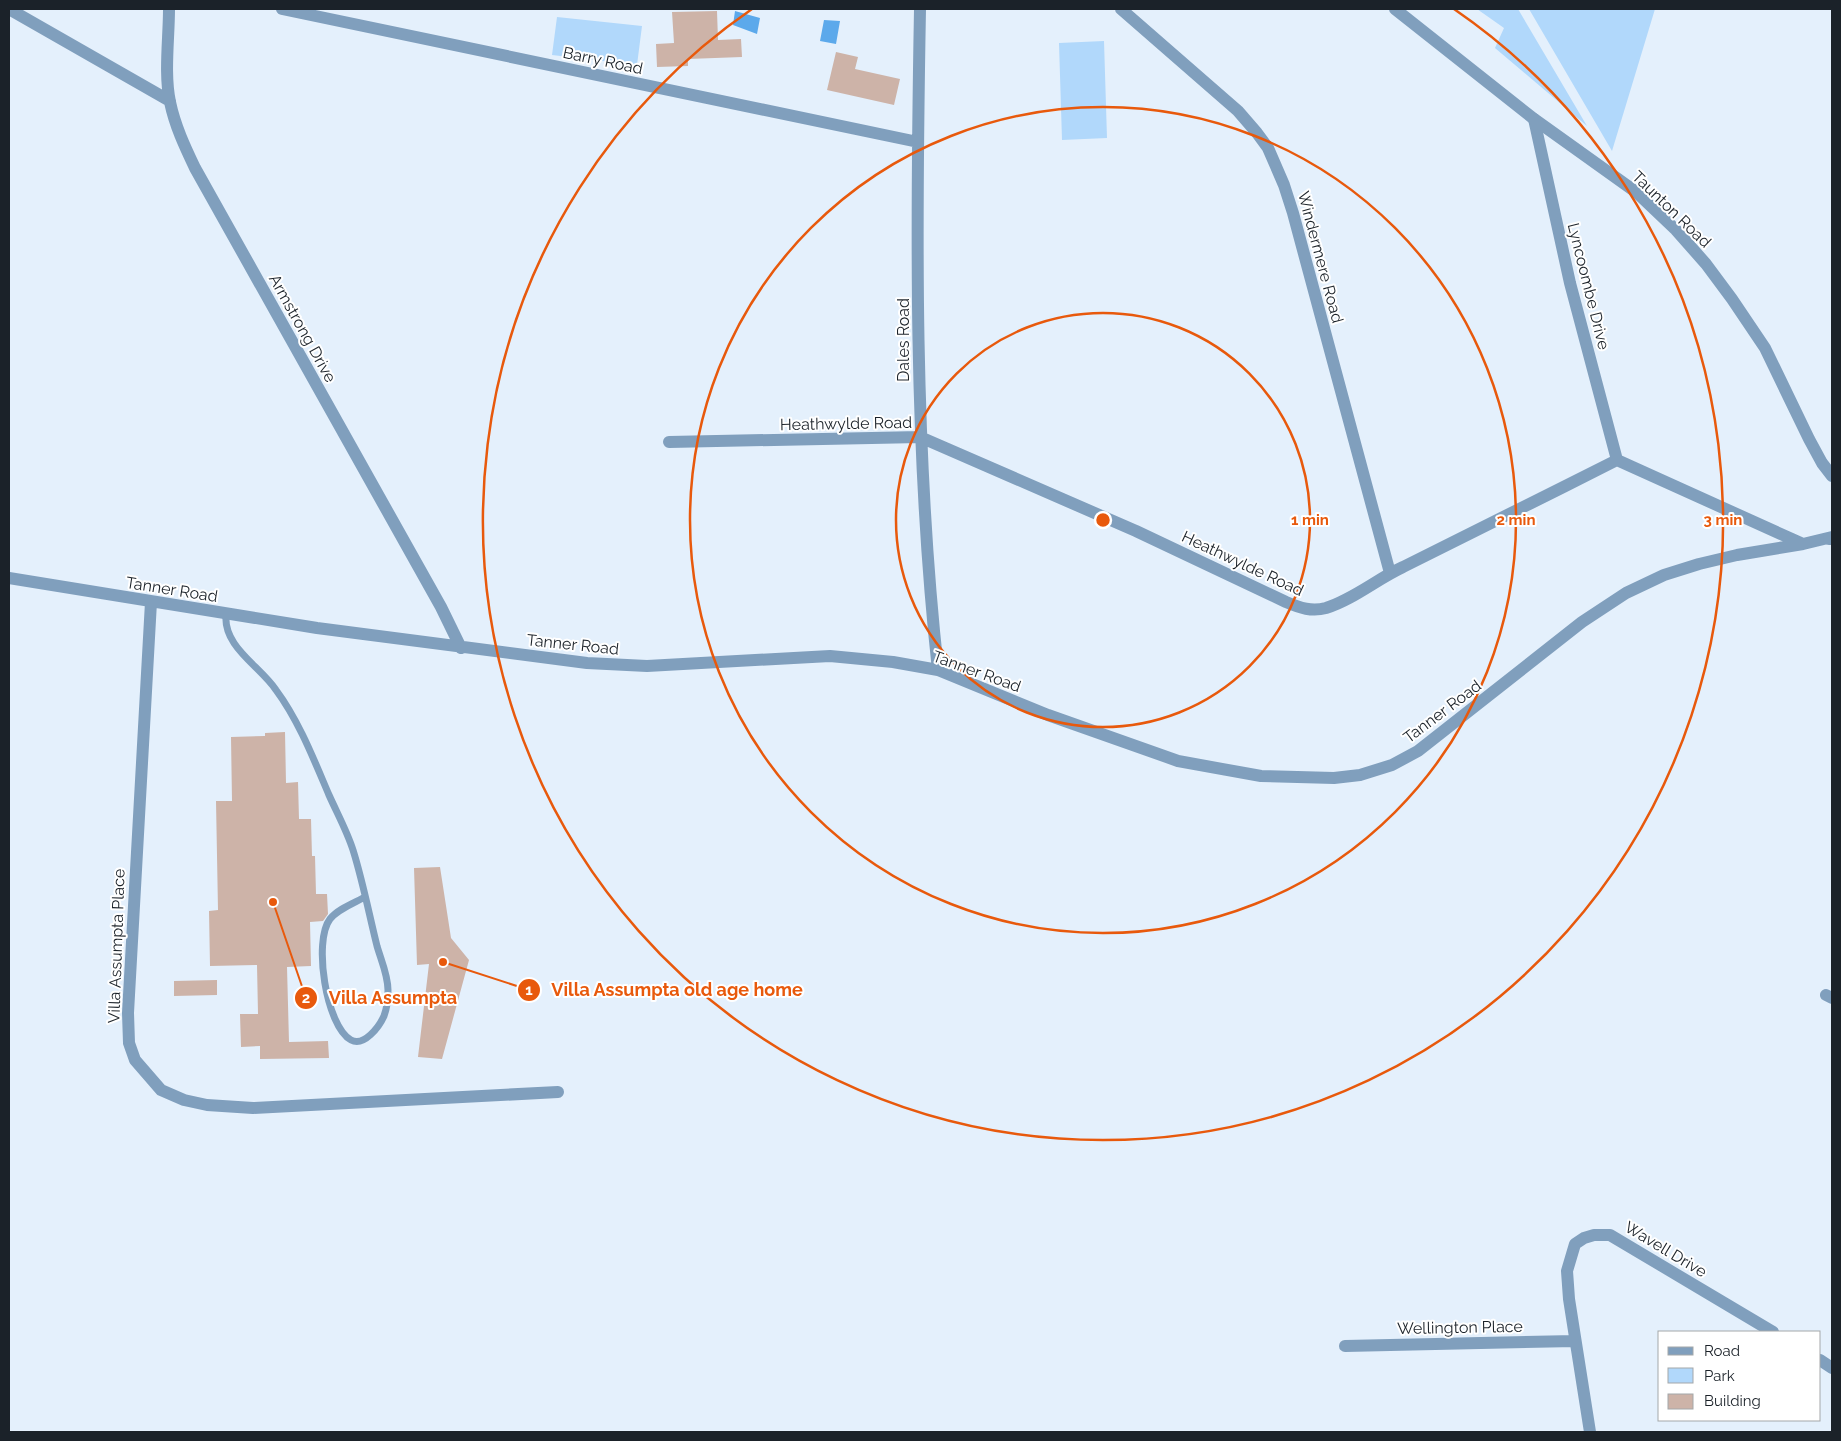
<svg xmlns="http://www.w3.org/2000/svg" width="1841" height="1441" font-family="Raleway,sans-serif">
<rect width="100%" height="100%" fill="#e4f0fc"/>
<path fill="#b1d8fb" d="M1477 9H1518L1587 126 1495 48 1504 28Z
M1529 9H1655L1612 151Z
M557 17 642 26 637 65 552 55Z
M1104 41 1107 138 1062 140 1059 43Z"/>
<path fill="#5ca9eb" d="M735 11 760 18 757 34 733 25Z
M824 20 840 21 836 44 820 41Z"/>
<path fill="#cdb3a8" d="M717 11 718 40 741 39 742 57 688 59V66L657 67 656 44 674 43 672 12Z
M836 52 858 57 855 69 900 79 894 105 827 90Z
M285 732 286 783 298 782 299 819H311L312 856H315L316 894H327L328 914 323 921 310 922 311 966 287 967 289 1042 328 1041 329 1058 260 1059V1046L241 1047 240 1014H258L257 965 210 966 209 911 218 910 216 801H232L231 737 265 736V733Z
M440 867 451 938 469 960 442 1059 418 1057 429 964 417 965 414 868Z
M217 980V995L174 996V981Z"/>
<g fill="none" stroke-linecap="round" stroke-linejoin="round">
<path stroke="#809fbd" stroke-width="7" d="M226 614C223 647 259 665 276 690 299 721 314 760 329 795 337 813 347 831 353 850 363 882 369 914 377 946 381 960 388 975 388 990 388 998 387 1008 384 1016 379 1027 364 1047 351 1040 326 1026 313 941 330 919 338 909 354 903 365 897"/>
<path stroke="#809fbd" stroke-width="12" d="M9 9 170 101
M169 9C169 38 164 74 170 102 175 126 185 147 195 168L441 607 461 648
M282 9 918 142
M920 9C916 229 914 451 938 670
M1121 9 1238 111 1257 133 1268 148 1284 185 1293 213 1390 573
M1534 119 1570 283 1617 460
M669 442 920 437 1136 531 1286 602C1300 608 1312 612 1326 608 1354 599 1377 579 1403 567 1475 531 1546 496 1617 460L1803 544
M9 578 317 628 587 663 647 666 830 656 893 662 938 670 1048 715 1178 761 1261 776 1334 778 1360 775 1392 765 1418 751 1582 622 1626 593 1664 575 1699 564 1737 555 1803 544 1832 537
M151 602 128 1013 129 1043 135 1060 161 1090 184 1100 207 1105 253 1108 558 1092
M1826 995 1832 998
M1345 1346 1575 1341
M1820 1360 1832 1368
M1590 1432 1569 1299 1567 1271 1575 1244 1584 1238 1594 1235H1610L1773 1332"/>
<path stroke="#809fbd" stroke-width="12" d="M1395 9 1534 119 1636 192 1676 230 1706 264 1732 299 1765 348 1809 439 1822 463 1832 476
M1829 539H1832"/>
</g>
<g fill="none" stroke="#e8590c" stroke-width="2.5">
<circle cx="1103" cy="520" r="207"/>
<circle cx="1103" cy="520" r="413"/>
<path d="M1454 9A620 620 0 1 1 752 9"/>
</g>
<g text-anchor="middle" stroke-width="4" stroke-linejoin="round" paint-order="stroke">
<g font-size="16" fill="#1b2229" stroke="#fff">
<text transform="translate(603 60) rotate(12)" y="6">Barry Road</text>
<text transform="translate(1672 209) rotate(44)" y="6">Taunton Road</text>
<text transform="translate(1321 257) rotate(75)" y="6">Windermere Road</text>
<text transform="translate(1589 286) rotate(76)" y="6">Lyncoombe Drive</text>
<text transform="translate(303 328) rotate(61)" y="6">Armstrong Drive</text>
<text transform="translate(903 340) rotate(-90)" y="6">Dales Road</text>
<text transform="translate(846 423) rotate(-1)" y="6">Heathwylde Road</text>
<text transform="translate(1243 563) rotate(25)" y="6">Heathwylde Road</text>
<text transform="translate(172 589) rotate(9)" y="6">Tanner Road</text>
<text transform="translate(573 644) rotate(6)" y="6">Tanner Road</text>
<text transform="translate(977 671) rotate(20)" y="6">Tanner Road</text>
<text transform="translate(1442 711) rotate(-37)" y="6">Tanner Road</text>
<text transform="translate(116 946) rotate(-88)" y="6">Villa Assumpta Place</text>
<text transform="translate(1666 1249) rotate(31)" y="6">Wavell Drive</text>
<text transform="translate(1460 1327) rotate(-1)" y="6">Wellington Place</text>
</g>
</g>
<circle cx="1103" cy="520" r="8" fill="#e8590c" stroke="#fff" stroke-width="2.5"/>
<g font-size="15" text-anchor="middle" font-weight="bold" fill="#e8590c" stroke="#fff" stroke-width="4" stroke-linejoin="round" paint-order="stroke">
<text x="1310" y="525">1 min</text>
<text x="1516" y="525">2 min</text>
<text x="1723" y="525">3 min</text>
</g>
<path fill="none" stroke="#e8590c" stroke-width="2" d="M443 962L529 990M273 902L306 998"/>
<g fill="#e8590c" stroke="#fff" stroke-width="2">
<circle cx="443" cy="962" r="5"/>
<circle cx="273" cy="902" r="5"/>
<circle cx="529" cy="990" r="12"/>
<circle cx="306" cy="998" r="12"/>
</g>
<g font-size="15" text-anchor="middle" font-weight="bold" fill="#fff">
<text x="529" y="995">1</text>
<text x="306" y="1003">2</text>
</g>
<g font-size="18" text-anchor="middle" font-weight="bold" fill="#e8590c" stroke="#fff" stroke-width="4" stroke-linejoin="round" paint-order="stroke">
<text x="677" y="996">Villa Assumpta old age home</text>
<text x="393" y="1004">Villa Assumpta</text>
</g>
<rect width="1841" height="1441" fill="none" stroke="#1b2229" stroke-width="20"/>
<rect x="1658" y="1331" width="162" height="90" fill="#ffffff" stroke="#a4a7a9"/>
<rect x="1668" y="1347" width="25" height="8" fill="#809fbd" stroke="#a4a7a9"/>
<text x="1704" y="1356" font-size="15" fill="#1b2229">Road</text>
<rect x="1668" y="1368" width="25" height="15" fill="#b1d8fb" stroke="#a4a7a9"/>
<text x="1704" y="1381" font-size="15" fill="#1b2229">Park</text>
<rect x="1668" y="1394" width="25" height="15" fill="#cdb3a8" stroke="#a4a7a9"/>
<text x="1704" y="1406" font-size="15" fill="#1b2229">Building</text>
</svg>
